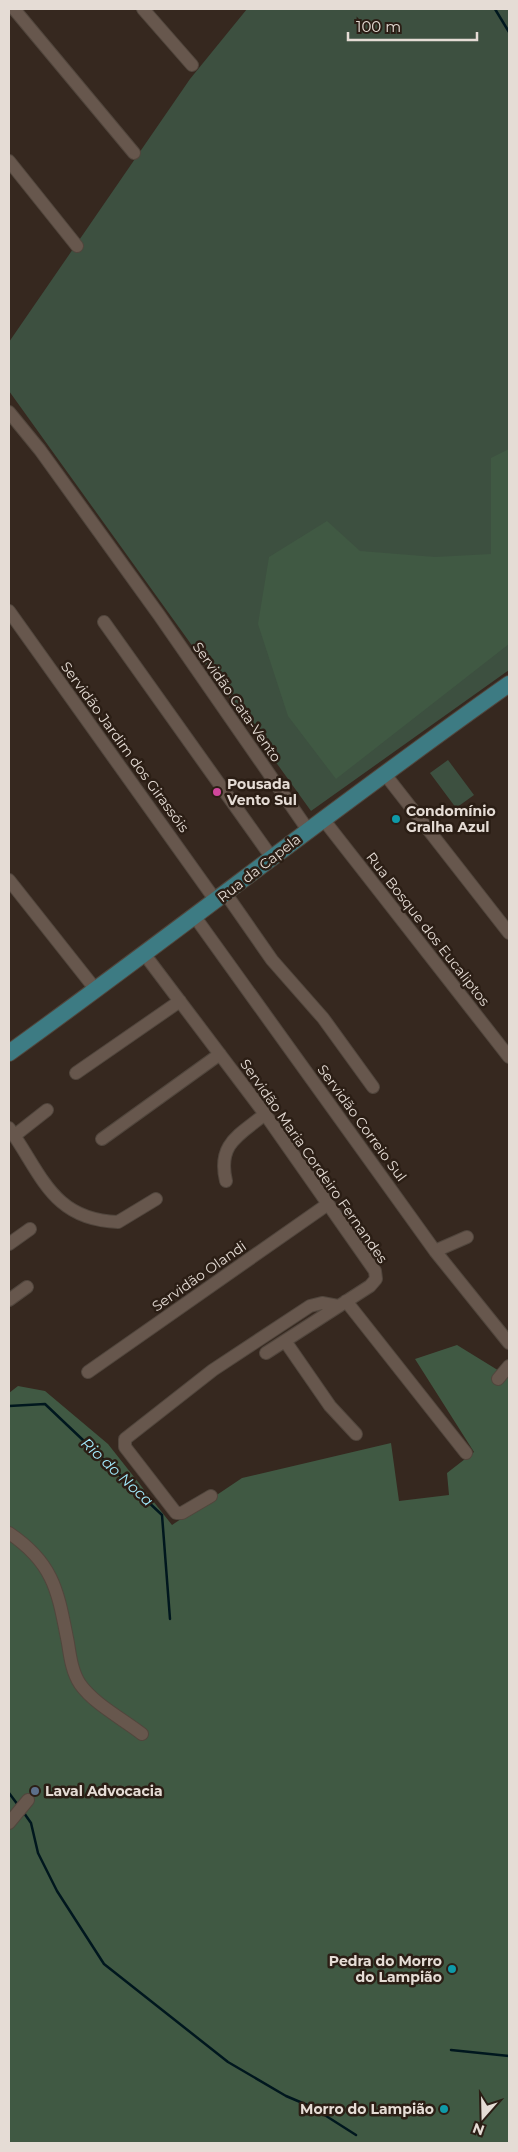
<svg xmlns="http://www.w3.org/2000/svg" width="518" height="2152" font-family="Montserrat,sans-serif">
<rect width="100%" height="100%" fill="#36281f"/>
<path fill="#3d5040" d="M247 9H509V670L311 811 9 391V342L190 79Z
M448 760 474 795 456 808 430 773Z"/>
<path fill="#405943" d="M509 449V644L336 779 288 716 258 624 269 557 327 521 360 551 435 557 491 554V458Z
M457 1345 509 1377V2143H9V1393L18 1386 45 1391 108 1444 172 1525 242 1478 391 1443 399 1501 449 1495 447 1473 474 1452 415 1359Z"/>
<g fill="none" stroke-linecap="round" stroke-linejoin="round">
<path stroke="#00171e" stroke-width="2.5" d="M495 9 509 32
M9 1406 45 1404 162 1515 170 1619
M9 1793 18 1805
M24 1813 31 1823 38 1853 57 1891 104 1964 228 2062 286 2096 312 2107 356 2135
M451 2050 509 2056"/>
<g stroke="#51463d" stroke-width="14">
<path id="minor" d="M14 9 134 153
M143 9 192 65
M9 161 77 246
M9 412 40 450 159 615 308 830
M9 611 216 901
M104 622 272 858
M384 773 509 933
M323 819 509 1057
M9 880 96 990
M226 894 272 960 323 1018 373 1087
M195 917 435 1251 509 1343
M145 955 265 1114 375 1271 376 1279 370 1286 266 1353
M76 1073 180 1001
M9 1128C42 1174 52 1220 118 1222L156 1199
M14 1136 47 1110
M102 1139 220 1054
M226 1181C217 1143 240 1135 265 1114
M9 1244 30 1229
M435 1251 467 1237
M9 1300 27 1287
M346 1301 466 1453
M285 1341 330 1406 356 1434
M88 1372 328 1204
M498 1379 509 1366
M211 1496 182 1513H176L125 1447V1439L213 1370 310 1306 322 1303 338 1306
M9 1533C55 1564 58 1593 68 1643 70 1656 72 1672 80 1684 94 1704 123 1719 142 1734
M9 1823 28 1800"/>
</g>
<g stroke="#51463d" stroke-width="18">
<path id="major" d="M9 1053C177 932 340 803 509 684"/>
</g>
<use href="#minor" stroke="#67574d" stroke-width="12"/>
<use href="#major" stroke="#3d7b83" stroke-width="16"/>
</g>
<circle fill="#d1479c" stroke="#2b1e15" stroke-width="2" cx="217" cy="792" r="5"/>
<g fill="#0f9aa8" stroke="#2b1e15" stroke-width="2">
<circle cx="396" cy="819" r="5"/>
<circle cx="452" cy="1969" r="5"/>
<circle cx="444" cy="2109" r="5"/>
</g>
<circle fill="#5c6f8a" stroke="#2b1e15" stroke-width="2" cx="35" cy="1791" r="5"/>
<g text-anchor="middle" stroke-width="5" stroke-linejoin="round" paint-order="stroke">
<g font-size="14" fill="#e5dcd5" stroke="#2b1e15">
<text transform="translate(237 702) rotate(55)" y="5">Servidão Cata-Vento</text>
<text transform="translate(125 747) rotate(54)" y="5">Servidão Jardim dos Girassóis</text>
<text transform="translate(259 868) rotate(-38)" y="5">Rua da Capela</text>
<text transform="translate(428 929) rotate(52)" y="5">Rua Bosque dos Eucaliptos</text>
<text transform="translate(362 1123) rotate(54)" y="5">Servidão Correio Sul</text>
<text transform="translate(314 1161) rotate(55)" y="5">Servidão Maria Cordeiro Fernandes</text>
<text transform="translate(199 1276) rotate(-35)" y="5">Servidão Olandi</text>
</g>
<g font-size="14" font-weight="bold" fill="#e5dcd5" stroke="#2b1e15" text-anchor="start">
<text x="227" y="789">Pousada<tspan x="227" dy="16">Vento Sul</tspan></text>
<text x="406" y="816">Condomínio<tspan x="406" dy="16">Gralha Azul</tspan></text>
<text x="45" y="1796">Laval Advocacia</text>
<text x="442" y="1966" text-anchor="end">Pedra do Morro<tspan x="442" dy="16">do Lampião</tspan></text>
<text x="434" y="2114" text-anchor="end">Morro do Lampião</text>
</g>
<g font-size="15" font-style="italic" fill="#a2ebfe" stroke="#2b1e15">
<text transform="translate(117 1472) rotate(43)" y="5">Rio do Noca</text>
</g>
</g>
<rect width="518" height="2152" fill="none" stroke="#e5dcd5" stroke-width="20"/>
<g transform="translate(483 2117) rotate(200)" stroke="#2b1e15" stroke-width="4" paint-order="stroke">
<path d="M0-4L9 19L0 12L-9 19Z" fill="#e5dcd5"/>
<text y="-8" font-size="14" font-weight="bold" text-anchor="middle" fill="#e5dcd5">N</text>
</g>
<path d="M348 32v8h129v-8" fill="none" stroke="#e5dcd5" stroke-width="2.5"/>
<text x="356" y="32" font-size="15" fill="#e5dcd5" stroke="#2b1e15" stroke-width="4" paint-order="stroke">100 m</text>
</svg>
